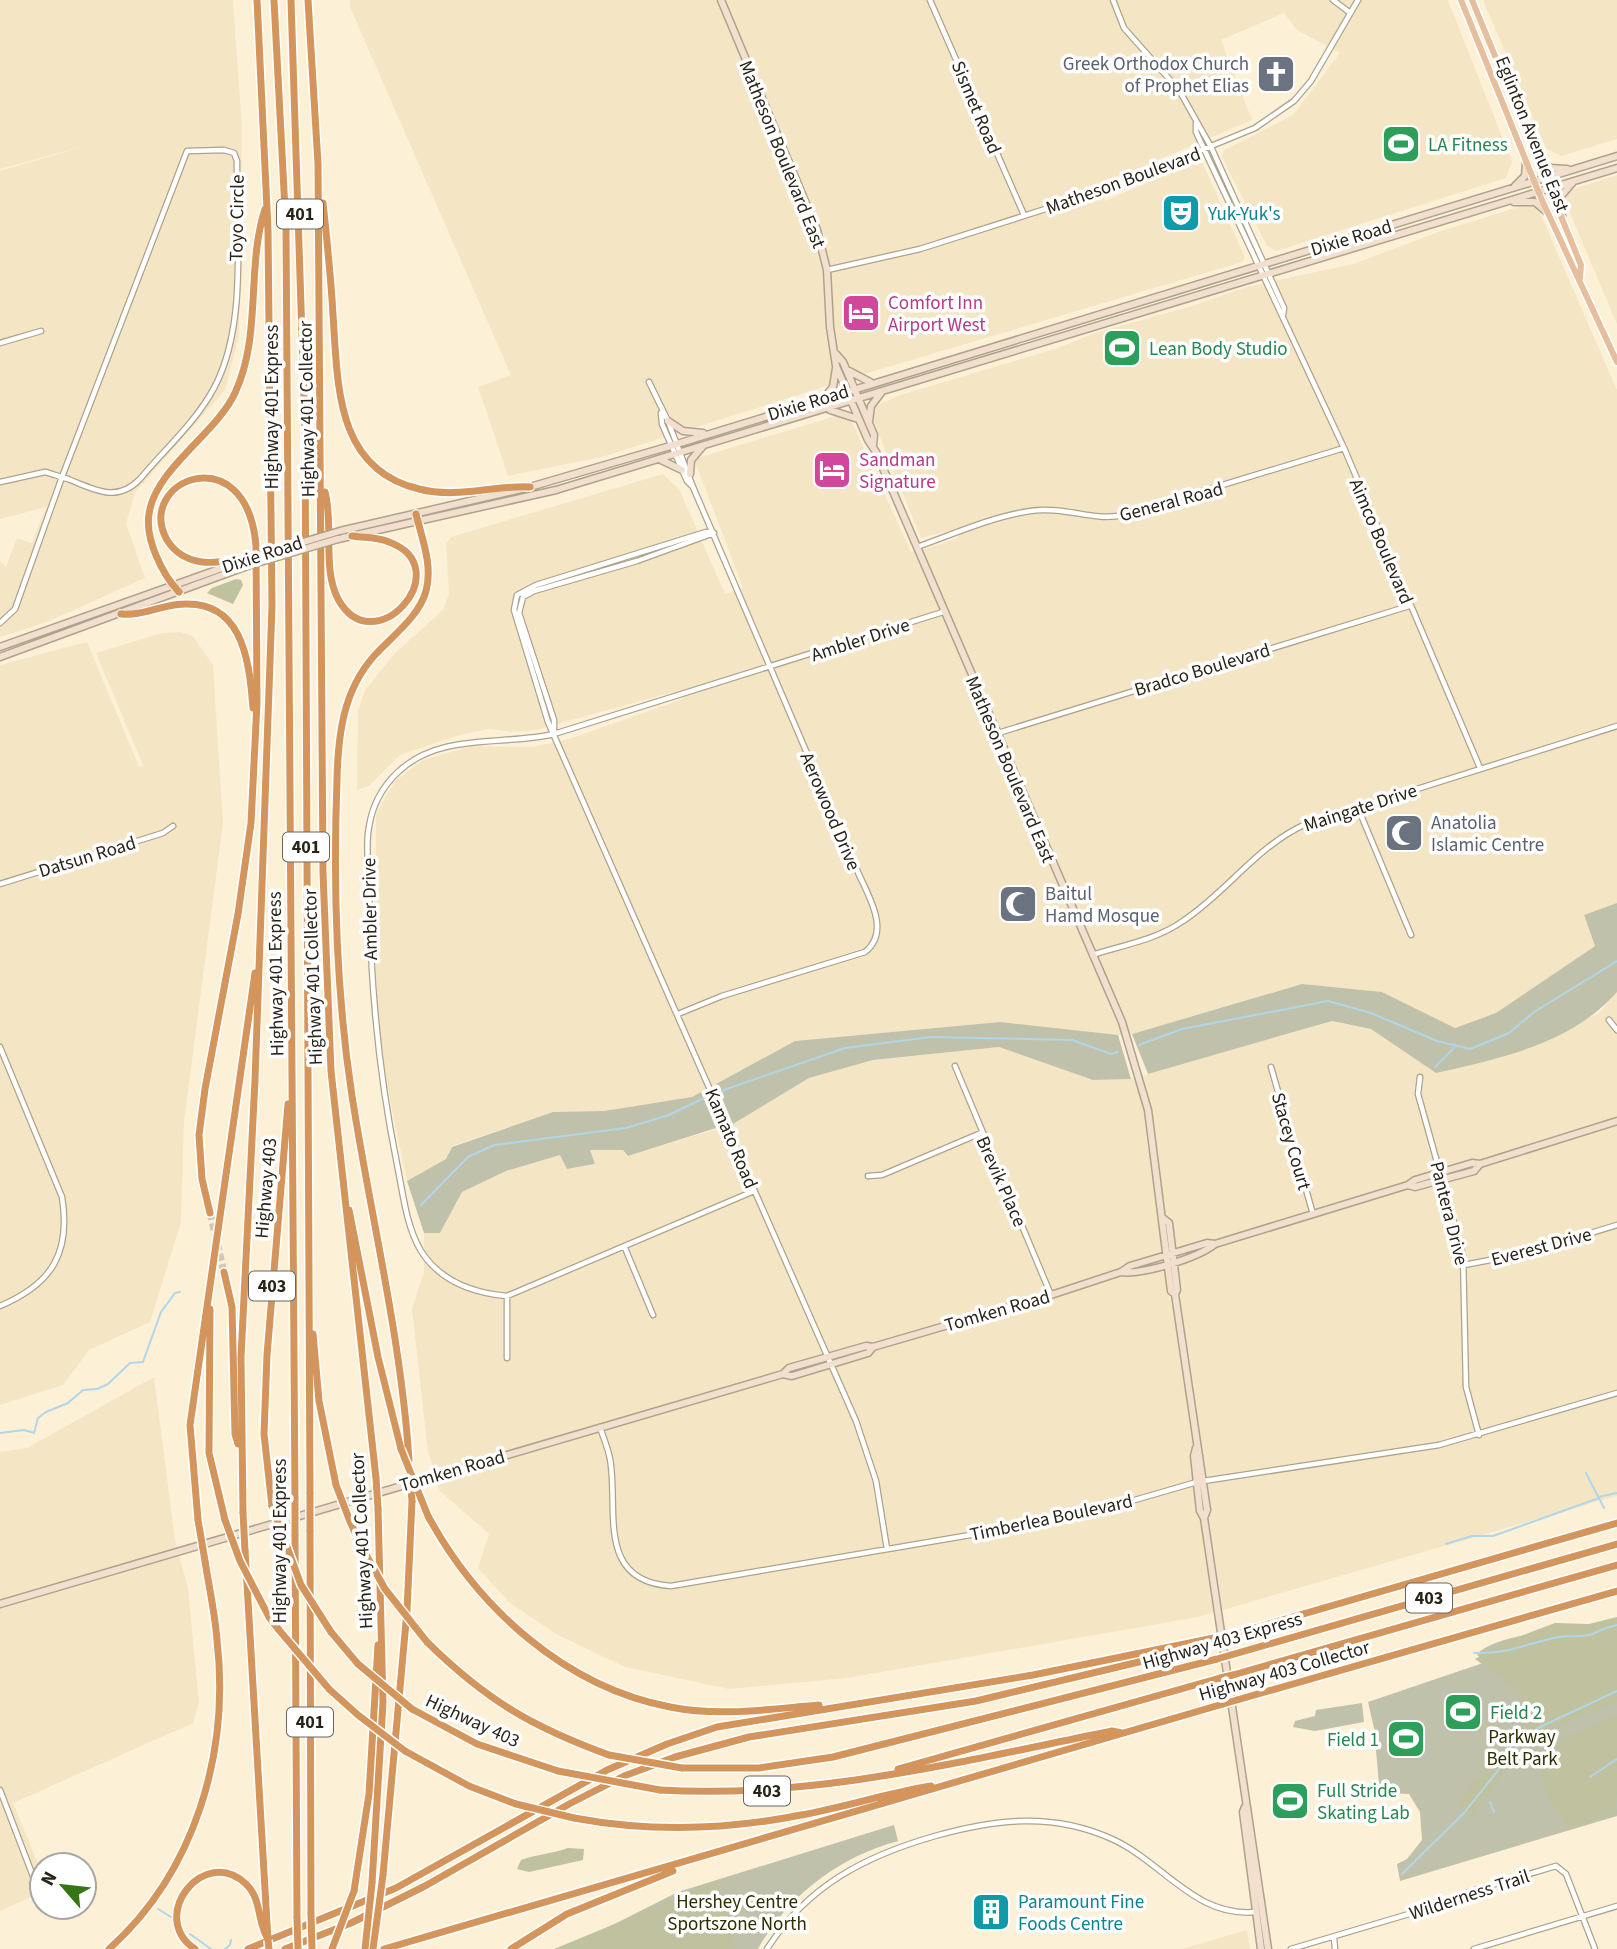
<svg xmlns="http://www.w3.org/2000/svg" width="1617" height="1949" font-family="'Source Sans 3',sans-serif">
<rect width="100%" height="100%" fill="#fcf0d7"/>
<path fill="#f4e6c5" d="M0 0H233L242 128 239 336 225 390 135 492 126 524 145 578 47 622 0 637V561L6 567 17 538 32 543 46 507 0 519V171L88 145 0 169Z
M350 0H1448L1512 162 1506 178 1276 251 1267 246 1222 157 1224 150 1293 115 1340 53 1297 30 1284 13 1221 40 1252 120 1099 185 1105 201 1196 161 1203 164 1245 257 1242 262 871 372 602 457 508 476 478 387 511 375 350 7Z
M1483 0H1617V139L1561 156 1546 148Z
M1617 175V324L1564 199 1570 190Z
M1525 205H1531L1540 213 1617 390V903L1584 916 1595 946 1496 1013 1455 1028 1382 992 1302 984 1132 1034 1106 1036 1000 1022 795 1041 692 1097 604 1111 553 1112 452 1146 446 1159 407 1181 383 1067 376 977V814L395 781 423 760 472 746 532 747 566 740 683 699 680 690 536 730 511 732 489 729 459 735 400 755 369 786 357 790 358 710 365 691 393 655 443 610 449 594 446 544 451 537 663 474 679 489 725 594 743 588 694 459 839 415 851 420 911 552 932 547 958 538 956 529 921 538 873 420 876 406 897 396 1055 349 1095 333 1192 306 1246 287 1353 264 1438 232Z
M180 632 193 636 213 665 223 823 184 1122 181 1222 150 1322 89 1350 63 1385 0 1405V665L87 642 139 767 143 765 96 653 162 633Z
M1617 992V1496L1198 1617 847 1678 729 1689 625 1667 558 1635 510 1603 478 1568 489 1534 440 1491 428 1452 412 1309 424 1272V1233H440L462 1192 506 1171 561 1155 567 1169 595 1165 589 1150H623L628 1156 733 1124 809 1078 873 1060 999 1047 1093 1080 1131 1079 1332 1021 1371 1029 1437 1073 1598 1014Z
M154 1377 175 1540 188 1588 199 1703 193 1723 13 1803 42 1873V1892L0 1911V1452L27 1448Z
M1247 1930 1250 1949H1182Z"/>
<path fill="#c0c1aa" d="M1617 903V992C1571 1044 1501 1058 1436 1073L1371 1029 1332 1021 1148 1074 1132 1034 1302 984 1382 992 1455 1028 1496 1013 1595 946 1584 915Z
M1000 1022 1118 1035 1131 1079 1093 1080 999 1047 873 1060 809 1078 733 1124 716 1084 795 1041Z
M701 1092 716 1128 628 1156 623 1150H590L595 1164 567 1169 560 1155 506 1171 462 1192 440 1233H424L407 1181 446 1159 452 1147 553 1112 604 1111 692 1097Z
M1617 1625V1816L1400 1881 1397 1864 1407 1859 1422 1840 1420 1812 1409 1794 1387 1793 1386 1784H1379L1374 1728 1368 1702 1483 1663 1477 1654C1499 1631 1584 1629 1617 1625Z
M1362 1703 1364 1722 1315 1731 1293 1727 1295 1721 1315 1716 1316 1710Z
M894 1825 898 1841C841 1856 787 1896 758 1949H565L678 1892Z"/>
<path fill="#bfc19f" d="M236 579 241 580 243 585 233 604 207 593 212 588Z
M1617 1617V1701L1550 1728 1526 1750C1537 1695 1517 1689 1475 1659L1513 1639 1555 1623 1589 1624Z
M1617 1715V1797L1614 1799 1617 1813 1569 1827 1550 1801 1536 1756 1553 1742Z
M1509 1754 1513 1759 1472 1815 1468 1816 1459 1803C1472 1781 1487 1768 1509 1754Z
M568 1848 584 1849 583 1860 529 1872 517 1869 521 1860C537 1854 552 1854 568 1848Z
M716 1882 736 1949H554L559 1947Z"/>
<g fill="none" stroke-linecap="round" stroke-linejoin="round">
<path stroke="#b1d6e8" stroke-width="2" d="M1139 1045 1182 1029 1328 1001 1371 1013 1437 1041 1470 1049 1509 1033 1534 1012 1617 961
M1435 1067 1454 1048
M718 1092 845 1048 931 1037 1072 1040 1111 1054 1118 1052
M421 1205 468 1157 494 1145 626 1128 669 1115 706 1097
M0 1433 24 1430 34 1433 38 1418 46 1412 68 1403 83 1390 97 1389 108 1384 130 1363 143 1362 161 1312 175 1293 180 1292
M1586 1473 1604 1508
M1598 1497 1617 1493
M1446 1544 1472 1536H1493L1599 1498
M1474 1653C1512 1654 1526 1643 1559 1637 1570 1635 1582 1638 1592 1634 1601 1630 1607 1627 1617 1625
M1590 1777 1617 1759
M1490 1802 1494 1812
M1402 1874 1464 1813 1519 1744 1538 1728 1617 1691
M158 1909 171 1917
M190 1934 211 1949
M225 1949 230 1945 231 1940"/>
<path stroke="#d2c7b1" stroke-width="7" stroke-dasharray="7 3.5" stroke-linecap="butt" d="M210 1213 224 1272"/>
<g stroke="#ada38b" stroke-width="7">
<path id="street" d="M930 0 1024 215
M1113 0 1124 28 1179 90 1211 147 1284 308 1283 315
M1333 0 1349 12
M1196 123V132L1344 448 1480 768
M827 270 920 249 1102 191 1255 128 1294 101 1311 81 1358 0
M0 343 41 331
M649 382 668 421 693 487 857 870C867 894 892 931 865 952L722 996 678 1014
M661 413 662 424 687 481 693 487
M0 482 45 472C53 474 60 477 68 479 95 490 117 503 140 479 164 450 196 422 214 388 248 325 236 231 237 161L234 153 224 150 187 151 62 477 15 609 0 623
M714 533 706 532 536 585 517 595 514 610 548 722 856 1421 876 1481 887 1549
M917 547C954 534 1005 511 1043 510 1072 509 1095 521 1124 515L1344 448
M554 733V720L519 613 523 597 534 591 637 561 714 533
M995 734 1409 606
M1358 808 1411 935
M0 884 163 833 173 826
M1092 955C1123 945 1156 940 1183 921 1227 892 1258 845 1306 824L1617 726
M1609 1020 1617 1030
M0 1047 62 1197C71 1253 52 1284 0 1306
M955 1066 1051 1295
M1271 1067 1313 1214
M1420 1077 1418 1094 1463 1255 1466 1387 1479 1435
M868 1176 882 1175 981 1133
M754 1191 507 1296C473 1293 440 1281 421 1251 406 1226 403 1193 397 1164 378 1071 370 981 369 886 369 866 365 847 369 827 372 807 382 787 398 772 440 732 503 746 554 734L943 612
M625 1248 653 1315
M1464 1265 1522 1254 1617 1225
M507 1296V1358
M600 1427C603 1437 608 1448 610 1459 619 1509 595 1581 671 1586L1017 1527 1114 1506 1197 1482 1439 1445 1617 1393
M0 1790 36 1884
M1334 1938 1335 1949
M767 1949C807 1886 865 1856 935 1836 995 1819 1053 1812 1112 1839 1163 1862 1195 1918 1256 1912
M1291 1949 1419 1911 1475 1890 1556 1866 1566 1874 1595 1949
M1474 1949 1617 1906"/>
</g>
<g stroke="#ada38b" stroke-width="9">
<path id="secondary" d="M721 0 817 230 827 270 830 327 836 366 868 440 876 452 1122 1022 1148 1110 1171 1291 1175 1294
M1537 157 1550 168 1567 169
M1515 186 1525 176 1526 163
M1514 202H1535L1548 213
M1562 216 1560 197 1573 182
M836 354 843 362 874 435 873 445
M849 371 870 382
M824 398 833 387 836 368
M830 410 858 419
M668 421 683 431 703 433
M869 421 871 406 881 393
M661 460 682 470
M690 474 691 460 703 446
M340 531 530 487 677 444 1617 156
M338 539 556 490 1617 168
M0 647 239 562
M0 657 250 565
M1408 1185 1415 1187 1474 1171 1480 1164
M1164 1219 1169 1223 1177 1290 1175 1294 1207 1510 1204 1518
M1121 1272C1142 1275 1198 1258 1215 1244L1408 1185 1415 1180 1472 1163 1480 1164 1617 1121
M783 1374 792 1376 868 1353 873 1347
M1196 1448 1194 1456 1200 1511 1204 1518 1268 1949
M0 1604 783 1374 789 1368 866 1346 873 1347 1051 1295 1121 1272 1130 1266 1207 1243 1215 1244
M1245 1807 1243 1812 1261 1949"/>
</g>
<g stroke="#fff" stroke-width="9">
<path id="primary" d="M1461 0 1541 198 1617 362
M1472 0 1581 265 1580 278"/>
</g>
<g stroke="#fff" stroke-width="10">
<path id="highway" d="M274 0 286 229 295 1498
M291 0 305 429 310 1494
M308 0 318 164 323 873 331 1071 376 1478
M323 203C327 240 331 277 333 315 338 384 335 469 419 489 458 499 492 485 530 487
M325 492C334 526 322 568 338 599 374 665 460 568 389 542 378 537 364 538 352 536
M179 592C162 574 145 539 149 514 155 469 216 434 235 393 262 335 246 268 265 209
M121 614C139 616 155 608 174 605 242 595 249 658 253 708
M349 1210 378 1357 401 1449
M210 1213 202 1179 199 1135 205 1089 238 914 251 823 257 703 256 546C247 435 134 480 167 540 175 553 188 560 202 562 218 564 235 559 250 558
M224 1272 232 1307 235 1434 238 1444
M210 1309 209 1453 225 1520
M313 1334 319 1401 336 1485
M409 1460C401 1337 371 1218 352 1096 336 991 333 885 337 780 338 735 343 691 374 656 391 637 419 617 426 591 433 565 422 539 416 514
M272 1506 264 1434 267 1355 288 1104
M243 1513 241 1357 255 1080 272 606 268 230 257 0
M428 1516C478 1608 565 1687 670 1707 719 1717 770 1709 819 1705
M349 1519 360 1544
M198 1520 190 1425 255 973
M310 1530 311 1914
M295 1535 297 1918
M245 1550 268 1940
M269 1617 279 1630
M331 1632 358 1664
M1224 1637 1617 1523
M427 1642C486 1700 532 1727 609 1755
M1231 1655 1617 1544
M1233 1675 1617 1565
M329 1689 358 1715
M1237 1700 1617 1591
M412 1709 477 1744 558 1771
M405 1751 469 1786 516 1804
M682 1768H759L833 1757 1217 1659
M898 1769 1220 1678
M660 1790C813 1799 963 1761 1112 1731L1122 1733
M574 1818C649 1832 726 1830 801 1815 845 1807 888 1793 931 1786
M383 1875 407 1611 412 1501
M372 1883 383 1702 378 1508
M354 1891 369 1794 378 1645
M109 1949C195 1872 230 1753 217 1640 215 1613 209 1587 205 1561
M195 1949C147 1917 204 1844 246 1884 262 1899 257 1922 268 1939
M248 1949 396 1888 607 1770 667 1744 717 1727 1033 1675 1214 1638
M285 1949 351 1923 425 1886 571 1803 624 1776 675 1757 749 1737 976 1701 1214 1644
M384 1949 1223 1704
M511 1949 567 1914 673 1871"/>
</g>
<use href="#street" stroke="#fff" stroke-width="4.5"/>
<use href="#secondary" stroke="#f2dfce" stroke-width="6"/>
<use href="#primary" stroke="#e5bf9d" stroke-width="6"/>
<use href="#highway" stroke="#d3955b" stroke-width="7"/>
<g stroke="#ada38b" stroke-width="9" stroke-linecap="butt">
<path id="secondary-bridge" d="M250 558 340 531
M250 565 338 539"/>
</g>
<g stroke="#fff" stroke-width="10" stroke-linecap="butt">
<path id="highway-bridge" d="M401 1449 428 1516
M376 1478 378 1508
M410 1481 412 1501
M336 1485 349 1519
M310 1494V1530
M295 1498V1535
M272 1506 301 1585 331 1632
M243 1513 245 1550
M198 1520 205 1561
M225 1520 240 1561 269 1617
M360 1544 385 1589 427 1642
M279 1630 329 1689
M1214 1644 1224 1637
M1217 1659 1231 1655
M358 1664 412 1709
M1220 1678 1233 1675
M1223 1704 1237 1700
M358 1715 405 1751
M609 1755 682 1768
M558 1771 660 1790
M516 1804 574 1818
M311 1914 312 1949
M297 1918 298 1949
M268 1940 269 1949
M332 1949 354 1891
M365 1949 372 1883
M373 1949 383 1875"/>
</g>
<use href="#secondary-bridge" stroke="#f2dfce" stroke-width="6"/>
<use href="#highway-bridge" stroke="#d3955b" stroke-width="7"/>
</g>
<defs>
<g id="church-square" transform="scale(2.0125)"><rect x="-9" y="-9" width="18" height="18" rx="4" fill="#6b7280" stroke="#fff"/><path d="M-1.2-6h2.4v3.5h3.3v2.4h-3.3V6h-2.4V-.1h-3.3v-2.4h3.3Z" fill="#fff"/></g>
<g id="stadium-square" transform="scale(2.0125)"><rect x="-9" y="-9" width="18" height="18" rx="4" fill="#2e9e5b" stroke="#fff"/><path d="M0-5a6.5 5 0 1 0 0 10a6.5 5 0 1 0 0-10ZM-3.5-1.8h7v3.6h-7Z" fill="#fff"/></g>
<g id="theatre-square" transform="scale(2.0125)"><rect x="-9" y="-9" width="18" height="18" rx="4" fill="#0f9aa8" stroke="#fff"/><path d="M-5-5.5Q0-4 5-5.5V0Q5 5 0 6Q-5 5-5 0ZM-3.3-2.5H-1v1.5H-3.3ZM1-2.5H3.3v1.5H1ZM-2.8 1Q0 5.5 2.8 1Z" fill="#fff"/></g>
<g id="hotel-square" transform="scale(2.0125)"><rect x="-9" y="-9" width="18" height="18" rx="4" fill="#d1479c" stroke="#fff"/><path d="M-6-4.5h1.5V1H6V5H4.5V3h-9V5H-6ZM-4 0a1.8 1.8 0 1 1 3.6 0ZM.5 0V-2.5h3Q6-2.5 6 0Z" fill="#fff"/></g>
<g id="mosque-square" transform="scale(2.0125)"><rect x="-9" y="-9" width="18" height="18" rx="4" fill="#6b7280" stroke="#fff"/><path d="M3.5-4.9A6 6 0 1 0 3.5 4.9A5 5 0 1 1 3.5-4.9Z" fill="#fff"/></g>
<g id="building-square" transform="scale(2.0125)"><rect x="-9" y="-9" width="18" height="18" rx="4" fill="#0f9aa8" stroke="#fff"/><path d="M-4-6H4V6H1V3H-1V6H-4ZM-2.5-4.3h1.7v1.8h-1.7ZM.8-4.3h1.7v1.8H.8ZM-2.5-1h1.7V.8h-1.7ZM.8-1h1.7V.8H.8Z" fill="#fff"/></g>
</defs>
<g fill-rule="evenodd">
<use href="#church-square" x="1276" y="74"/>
<use href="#stadium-square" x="1401" y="144"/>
<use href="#theatre-square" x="1181" y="213"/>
<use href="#hotel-square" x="861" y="313"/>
<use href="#stadium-square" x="1122" y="348"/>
<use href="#hotel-square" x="832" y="470"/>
<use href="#mosque-square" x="1404" y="833"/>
<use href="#mosque-square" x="1018" y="904"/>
<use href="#stadium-square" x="1463" y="1712"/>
<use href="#stadium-square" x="1406" y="1739"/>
<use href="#stadium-square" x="1290" y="1801"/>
<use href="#building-square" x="991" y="1912"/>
</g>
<g text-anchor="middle" stroke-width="7" stroke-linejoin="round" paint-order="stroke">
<g fill="#fff" stroke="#68665f" stroke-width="2">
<rect x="277" y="199.5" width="46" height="29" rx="5"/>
<rect x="283" y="832.5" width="46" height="29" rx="5"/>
<rect x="249" y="1271.5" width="46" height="29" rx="5"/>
<rect x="1406" y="1583.5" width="46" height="29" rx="5"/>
<rect x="287" y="1707.5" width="46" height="29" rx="5"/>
<rect x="744" y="1776.5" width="46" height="29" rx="5"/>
</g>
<g font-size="18" font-weight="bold" fill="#28241a">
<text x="300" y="220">401</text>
<text x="306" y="853">401</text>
<text x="272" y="1292">403</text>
<text x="1429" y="1604">403</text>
<text x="310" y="1728">401</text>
<text x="767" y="1797">403</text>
</g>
<g font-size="19" fill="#5b616d" stroke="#fff" text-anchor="start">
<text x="1249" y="70" text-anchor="end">Greek Orthodox Church<tspan x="1249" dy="22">of Prophet Elias</tspan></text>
<text x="1431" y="829">Anatolia<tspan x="1431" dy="22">Islamic Centre</tspan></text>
<text x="1045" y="900">Baitul<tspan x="1045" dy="22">Hamd Mosque</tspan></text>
</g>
<g font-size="19" fill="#28241a" stroke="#fff">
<text transform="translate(977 107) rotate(67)" y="7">Sismet Road</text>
<text transform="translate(1533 134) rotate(68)" y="7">Eglinton Avenue East</text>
<text transform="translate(783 154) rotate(68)" y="7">Matheson Boulevard East</text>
<text transform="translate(1123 180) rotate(-20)" y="7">Matheson Boulevard</text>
<text transform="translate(236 218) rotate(-89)" y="7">Toyo Circle</text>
<text transform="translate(1351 237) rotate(-17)" y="7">Dixie Road</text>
<text transform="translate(808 402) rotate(-17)" y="7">Dixie Road</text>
<text transform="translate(271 407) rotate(-90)" y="7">Highway 401 Express</text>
<text transform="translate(306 409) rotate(-91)" y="7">Highway 401 Collector</text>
<text transform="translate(1171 501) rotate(-15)" y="7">General Road</text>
<text transform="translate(1382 541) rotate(67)" y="7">Aimco Boulevard</text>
<text transform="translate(262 554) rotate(-18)" y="7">Dixie Road</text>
<text transform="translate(860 639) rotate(-18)" y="7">Ambler Drive</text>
<text transform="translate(1202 669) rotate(-17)" y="7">Bradco Boulevard</text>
<text transform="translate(1011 769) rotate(67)" y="7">Matheson Boulevard East</text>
<text transform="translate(1360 807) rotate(-18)" y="7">Maingate Drive</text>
<text transform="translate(831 811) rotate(67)" y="7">Aerowood Drive</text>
<text transform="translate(87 856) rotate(-17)" y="7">Datsun Road</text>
<text transform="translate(369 909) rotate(-91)" y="7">Ambler Drive</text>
<text transform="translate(275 974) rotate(-91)" y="7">Highway 401 Express</text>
<text transform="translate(312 977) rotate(-92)" y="7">Highway 401 Collector</text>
<text transform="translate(732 1138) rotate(67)" y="7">Kamato Road</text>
<text transform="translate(1292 1141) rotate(74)" y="7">Stacey Court</text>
<text transform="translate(1002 1181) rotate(66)" y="7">Brevik Place</text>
<text transform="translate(265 1188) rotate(-85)" y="7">Highway 403</text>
<text transform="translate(1450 1213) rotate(76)" y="7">Pantera Drive</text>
<text transform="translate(1541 1246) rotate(-15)" y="7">Everest Drive</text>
<text transform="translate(997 1310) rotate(-16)" y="7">Tomken Road</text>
<text transform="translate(452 1470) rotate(-16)" y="7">Tomken Road</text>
<text transform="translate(1051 1517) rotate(-12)" y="7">Timberlea Boulevard</text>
<text transform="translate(279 1541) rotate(-90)" y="7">Highway 401 Express</text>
<text transform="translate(361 1541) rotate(-93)" y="7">Highway 401 Collector</text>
<text transform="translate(1222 1640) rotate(-16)" y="7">Highway 403 Express</text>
<text transform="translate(1284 1670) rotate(-16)" y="7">Highway 403 Collector</text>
<text transform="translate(473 1720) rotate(25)" y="7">Highway 403</text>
<text transform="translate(1469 1894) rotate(-18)" y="7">Wilderness Trail</text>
</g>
<g font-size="19" fill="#27864d" stroke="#fff" text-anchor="start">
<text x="1428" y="151">LA Fitness</text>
<text x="1149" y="355">Lean Body Studio</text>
<text x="1490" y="1719">Field 2</text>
<text x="1379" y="1746" text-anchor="end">Field 1</text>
<text x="1317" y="1797">Full Stride<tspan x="1317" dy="22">Skating Lab</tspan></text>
</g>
<g font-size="19" fill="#0d838f" stroke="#fff" text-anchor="start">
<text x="1208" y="220">Yuk-Yuk's</text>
<text x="1018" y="1908">Paramount Fine<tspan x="1018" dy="22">Foods Centre</tspan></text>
</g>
<g font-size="19" fill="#b23c85" stroke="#fff" text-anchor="start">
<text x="888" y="309">Comfort Inn<tspan x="888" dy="22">Airport West</tspan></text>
<text x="859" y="466">Sandman<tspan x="859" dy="22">Signature</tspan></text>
</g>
<g font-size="19" fill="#2d2d02" stroke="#fff">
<text x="1522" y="1743">Parkway<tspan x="1522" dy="22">Belt Park</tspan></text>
<text x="737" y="1908">Hershey Centre<tspan x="737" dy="22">Sportszone North</tspan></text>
</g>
</g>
<g transform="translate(63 1886) rotate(298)"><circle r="33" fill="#ffffff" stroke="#a9a7a3" stroke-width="2"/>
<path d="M0-5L12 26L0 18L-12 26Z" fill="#357614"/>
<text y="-10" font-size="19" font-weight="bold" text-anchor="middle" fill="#28241a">N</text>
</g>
</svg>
